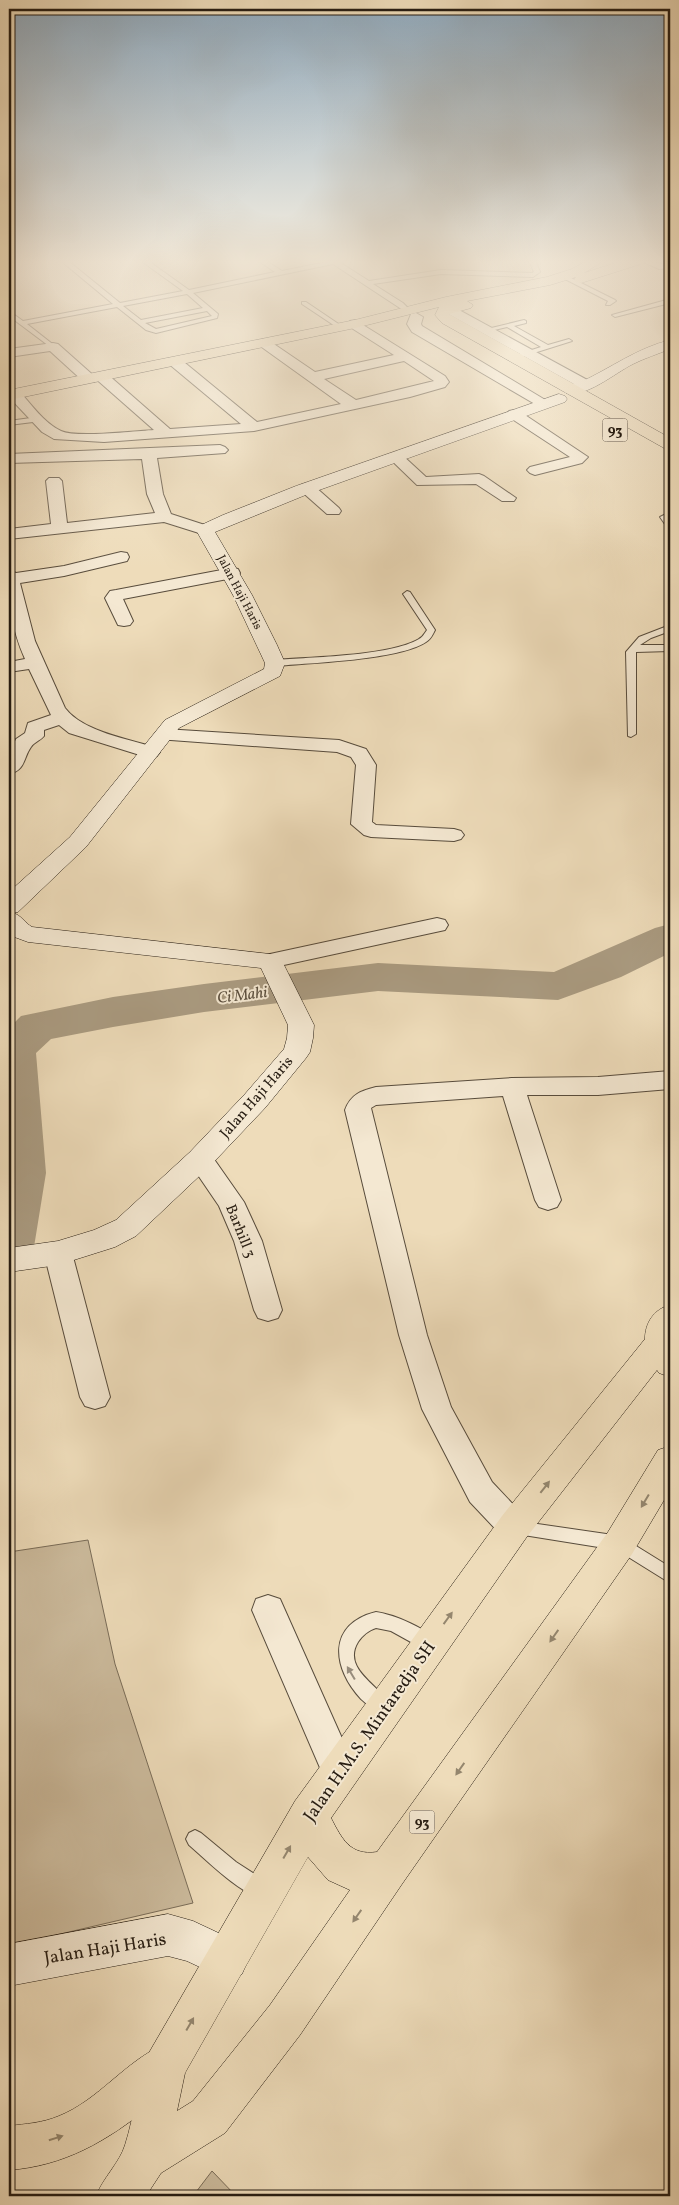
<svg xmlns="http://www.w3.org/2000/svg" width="679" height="2205" font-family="Vollkorn,serif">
<rect width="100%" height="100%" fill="#eedcba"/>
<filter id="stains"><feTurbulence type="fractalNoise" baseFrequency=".004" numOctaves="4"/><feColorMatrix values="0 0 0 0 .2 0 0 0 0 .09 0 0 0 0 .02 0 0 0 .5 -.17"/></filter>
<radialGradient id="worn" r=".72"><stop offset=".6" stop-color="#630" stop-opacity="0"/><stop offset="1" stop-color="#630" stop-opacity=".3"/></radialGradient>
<path fill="#ccbb9d" stroke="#796c58" d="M88 1540 115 1664 193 1903 9 1946V1552Z
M212 2171 236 2196H193Z"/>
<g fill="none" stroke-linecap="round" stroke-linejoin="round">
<path fill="#aa9b81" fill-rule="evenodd" d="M670 924V953L621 977 558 1000 378 991 204 1012 113 1027 51 1039 36 1053 46 1173 34 1247 27 1261 9 1266V1028L21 1016 113 997 204 984 378 963 554 972 655 928Z"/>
<g stroke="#584c3c" stroke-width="2">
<path id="lane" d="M60 260H67L120 303 183 291 140 260H147L189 290 275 272 257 260H265L282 271 336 260 369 281 441 270 532 273 534 272 529 260H535L540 272 533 277 441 274 373 284 403 303 412 312 409 314 333 264 193 293 218 314 217 318 156 333 146 330 117 307 27 324 55 346 56 347 53 349 9 316V311L23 321 113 304ZM187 294 203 308 141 320 123 306ZM207 311 212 316 156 329 145 323Z
M639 260C650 260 659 265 670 264V268L659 269Z
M565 275 615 300 616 301 610 305H606L608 301 563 278Z
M670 299V303L615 317 612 315Z
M302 302H306L343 327 338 328 302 304Z
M524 320 526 321V323L514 326 548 345 569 339 572 341 518 358 516 357V355L541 347 507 327 486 332 483 330Z
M38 417H41V421L9 425V421Z
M670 512V527H667L660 517Z
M407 591 410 592 435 630C433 634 431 639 426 642 399 660 310 663 275 666L270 663 275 660C310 657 391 656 419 639 423 637 424 634 427 630L403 594Z
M670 625V631L651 638 640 645H670V651L636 652V734L631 737 628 736 626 652 639 637Z
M517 1521 620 1536 670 1567V1583L617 1550 511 1533 509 1528 511 1523Z
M376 1612C392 1614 431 1629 437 1644L435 1650 429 1652 391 1631 376 1628C369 1630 362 1636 358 1642 341 1670 382 1686 391 1707L388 1713 382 1715C374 1712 368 1705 361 1699 332 1668 327 1624 376 1612Z
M195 1830 201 1833 236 1862 270 1884 272 1891 270 1898 263 1900C235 1889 211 1864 189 1845L186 1839 189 1833Z"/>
</g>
<g stroke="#584c3c" stroke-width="2">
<path id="street" d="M448 304 591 382 593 385 591 388H581L443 311 442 308Z
M416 313 423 317 421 324 422 326 552 404 545 408 540 407 412 332 407 324 411 314Z
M355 320 445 376 449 382 445 387 410 397 254 431 104 442 54 439 42 432 9 397V391H19C31 404 44 423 61 431 76 438 135 431 154 430L96 379 94 376 96 373H106L170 429 241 424 169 364 167 361 169 358H179L257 422 341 404 256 343 263 339 268 340 315 372 394 355 350 327 348 324 350 321ZM404 361 434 381 356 400 324 379Z
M53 343 58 344 94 376 96 379 94 382H84L50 351 9 357V349Z
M514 410 519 411 588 457 582 463 535 475 530 473 527 470 530 467 570 457 509 417 507 414 509 411Z
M220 445 225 447 228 450 225 453 157 458 163 494 171 514 211 527 213 530 211 533H199L164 522 9 539V529L51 524 46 481 49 478H59L62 481 67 523 155 513 147 494 142 459 9 463V454Z
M396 452 401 454 426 477 479 474 484 476 516 498 514 501H502L476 484 417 485 388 457 391 454Z
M307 483 313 485 339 508 341 511 339 514H327L301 491 299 488 301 485Z
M121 552 127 553 129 557 127 561 64 576 20 583 35 641 65 708C83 732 129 739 157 748L160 752 157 756 150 758 143 756 69 733 59 725 44 730V736C40 741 34 742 31 747 23 758 26 770 9 774V755L16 739 25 733 28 723 51 715 29 669 9 672V662L25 659C11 627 9 605 9 570L16 573 64 566Z
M232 568 238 569 240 573 238 577 123 599 133 621 130 625 124 626 118 625 105 598 110 591 116 590Z
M164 729 339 740 366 749 376 765 372 822 376 825 454 829 461 831 464 835 461 839 454 841 371 837 364 835 351 824 356 765 351 757 337 752 157 739 154 735 157 731Z
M437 918 445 920 448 925 445 930 270 968 262 966 259 961 262 956 270 954Z
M670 1071V1089L598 1095H527L561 1200 557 1207 548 1210 539 1207 535 1200 503 1096 376 1105 371 1108 427 1335 451 1407 492 1482 525 1517 530 1527 525 1537 514 1541 503 1537 470 1502 422 1409 399 1335 345 1110C351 1094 361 1091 376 1087L512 1078 598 1077Z
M200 1150 209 1152 244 1202 262 1241 282 1310 278 1318 268 1321 258 1318 254 1310 234 1241 219 1206 187 1159 191 1152Z
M58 1242 68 1246 72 1253 110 1397 105 1406 95 1409 85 1406 80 1397 44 1253 48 1246Z
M268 1595 280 1599 357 1772 351 1784 339 1790 327 1784 252 1610 256 1599Z"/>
</g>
<g stroke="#261c12" stroke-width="1">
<path id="secondary" d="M670 340V349C658 354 645 358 633 364 615 373 586 398 566 393L563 390C567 384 574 384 581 382 611 368 637 348 670 340Z
M559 394 565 396 567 399 565 402 308 494 215 532 252 595 277 645 285 663 280 676 179 728 86 847 18 912 13 913C21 915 25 923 32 927L279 955 314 1025 313 1038 310 1052 306 1058 265 1108 210 1166 136 1236 115 1247 58 1265 9 1272V1248L58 1241 94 1230 116 1220 190 1152 245 1094 284 1049 287 1038 288 1025 261 968 28 942 9 935V892L70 837 165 720 264 669 265 663 233 595 196 530 199 526 223 515 296 486Z
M168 1914 193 1921 242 1944 248 1959 242 1974 227 1980 187 1961 168 1956 9 1986V1944Z"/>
</g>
<g stroke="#261c12" stroke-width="1">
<path id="primary" d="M588 260H605L584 273 625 260H646L644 263 581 283 576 282 574 279 576 277 550 285 467 301 473 305 471 308 449 314 670 438V450L664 448 442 323 435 315 439 307 355 328 9 400V390L355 320 446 297 547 277 572 269Z
M670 1305V1377L659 1373 657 1370 526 1538 331 1818C342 1839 350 1856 377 1852L608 1532 658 1450 670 1446V1490L632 1554 402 1884 300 2035 225 2133 161 2173 146 2196H96C103 2178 120 2162 125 2145 135 2114 137 2081 150 2051L295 1801 502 1516 645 1339C645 1323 654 1309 670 1305ZM308 1857 328 1880 350 1890 270 2005 193 2101 177 2111 185 2073Z"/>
</g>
<g stroke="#261c12" stroke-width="1">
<path id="highway" d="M165 2044 180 2051 187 2066C178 2087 166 2093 149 2107 107 2141 64 2166 9 2170V2126C25 2124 43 2123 59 2116 99 2100 125 2061 165 2044Z"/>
</g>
<use href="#lane" fill="#f4e8d2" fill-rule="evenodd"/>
<use href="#street" fill="#f4e8d2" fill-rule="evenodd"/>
<use href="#secondary" fill="#f4e8d2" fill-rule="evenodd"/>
<use href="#primary" fill="#eedcba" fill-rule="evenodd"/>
<use href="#highway" fill="#eedcba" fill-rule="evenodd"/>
</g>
<defs><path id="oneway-solid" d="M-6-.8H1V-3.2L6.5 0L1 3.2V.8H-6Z" transform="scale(1.25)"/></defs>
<g fill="#94866e">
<use href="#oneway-solid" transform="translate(545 1487) rotate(-52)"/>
<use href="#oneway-solid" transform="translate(645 1501) rotate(121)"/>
<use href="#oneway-solid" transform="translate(448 1618) rotate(-54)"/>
<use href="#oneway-solid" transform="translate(554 1636) rotate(125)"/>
<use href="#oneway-solid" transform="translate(460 1769) rotate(125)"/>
<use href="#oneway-solid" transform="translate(287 1852) rotate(-60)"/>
<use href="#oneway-solid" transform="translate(357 1916) rotate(125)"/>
<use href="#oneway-solid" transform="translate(190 2024) rotate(-60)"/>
<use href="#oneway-solid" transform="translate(56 2138) rotate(-18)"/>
</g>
<use fill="#978c7c" href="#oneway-solid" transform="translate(351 1673) rotate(-121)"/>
<linearGradient id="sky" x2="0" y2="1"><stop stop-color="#8faabf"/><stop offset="0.46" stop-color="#f7efe0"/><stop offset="1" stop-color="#f7efe0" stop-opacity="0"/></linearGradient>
<rect width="679" height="569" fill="url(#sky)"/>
<g text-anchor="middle" stroke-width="4" stroke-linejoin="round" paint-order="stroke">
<g font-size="12" fill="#261c12" stroke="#f4e8d2">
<text transform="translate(240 592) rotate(62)" y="4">Jalan Haji Haris</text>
</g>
<g fill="#f4e8d2" stroke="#64594c" stroke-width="1">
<rect x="602.5" y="418.5" width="25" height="23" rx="4"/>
<rect x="409.5" y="1810.5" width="25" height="23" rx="4"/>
</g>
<g font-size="14" font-weight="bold" fill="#261c12">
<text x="615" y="435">93</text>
<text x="422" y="1827">93</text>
</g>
<g font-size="15" fill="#261c12" stroke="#f4e8d2">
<text transform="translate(256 1097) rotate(-49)" y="5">Jalan Haji Haris</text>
<text transform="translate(241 1231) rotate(68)" y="5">Barhill 3</text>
</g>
<g font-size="16" font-style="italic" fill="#5b4f3e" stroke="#f4e8d2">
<text transform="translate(242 994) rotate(-7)" y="6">Ci Mahi</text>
</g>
<g font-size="18" fill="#261c12" stroke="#f4e8d2">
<text transform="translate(369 1731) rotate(-55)" y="6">Jalan H.M.S. Mintaredja SH</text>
<text transform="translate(105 1948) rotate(-9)" y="6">Jalan Haji Haris</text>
</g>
</g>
<rect width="679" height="2205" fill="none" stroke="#eedcba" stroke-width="30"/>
<rect x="10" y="10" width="659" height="2185" fill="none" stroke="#261c12" stroke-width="2.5"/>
<rect x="15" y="15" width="649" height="2175" fill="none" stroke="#261c12"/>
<rect width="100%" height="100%" filter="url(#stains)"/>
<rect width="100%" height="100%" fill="url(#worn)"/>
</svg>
